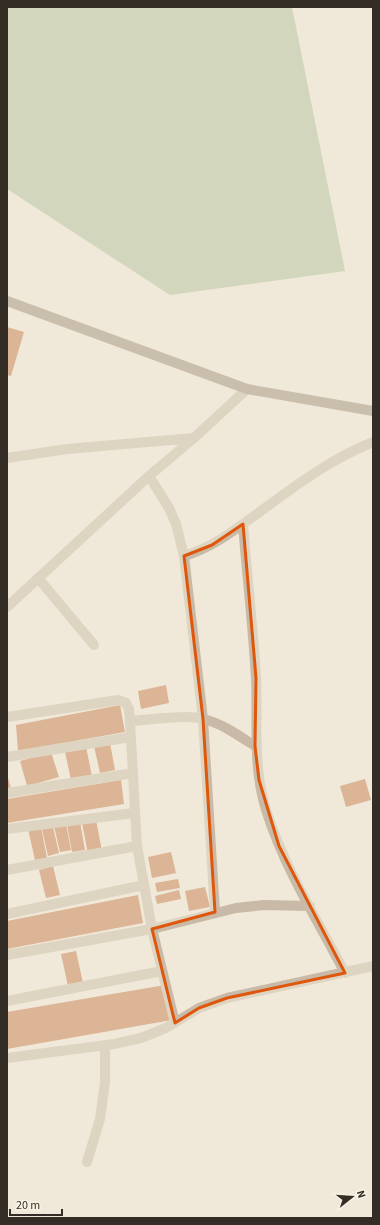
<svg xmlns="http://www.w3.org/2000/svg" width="380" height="1225" font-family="'Source Sans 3',sans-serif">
<rect width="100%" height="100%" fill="#f0e9d9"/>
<path fill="#adbf9a" d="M7 7H292L345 271 170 295 7 189Z"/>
<path fill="#c37545" d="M7 327 24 332 11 376 7 375Z
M166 685 169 703 141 709 138 691Z
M120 705 125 732 18 751 16 725Z
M110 743 115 770 100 773 94 746Z
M86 747 92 776 71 780 65 752Z
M51 752 59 777 27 786 20 761Z
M7 774 11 788 7 789Z
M365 779 371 800 346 807 340 786Z
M121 780 124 804 7 823V799Z
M96 820 102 851 88 854 82 823Z
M80 822 85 850 72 852 67 825Z
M66 824 71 850 60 852 54 826Z
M41 827 47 858 35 860 28 829Z
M53 827 59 853 48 856 42 829Z
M171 852 176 873 152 878 148 857Z
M53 866 60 895 46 898 39 870Z
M178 879 180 888 157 892 155 883Z
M205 887 210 907 189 911 185 891Z
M179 890 181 899 157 904 155 896Z
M138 895 143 923 7 949V921Z
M76 951 83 983 68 986 61 954Z
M165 985 172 1020 7 1049V1012Z"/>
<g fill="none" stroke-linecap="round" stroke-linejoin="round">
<path stroke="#c8baa6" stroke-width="10" d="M38 578 94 645"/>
<path stroke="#c8baa6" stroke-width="10" d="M7 458 67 449 194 438
M149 476 169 508 176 524 184 556 203 719 215 912
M243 524C247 575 253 627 256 678 258 725 252 767 267 813 285 869 318 921 345 973
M184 556C214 547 239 527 265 508 299 483 333 458 373 442
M7 607 149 476 194 438 247 389
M7 717 118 700 126 703 129 709 130 721 137 846 152 929 175 1023
M130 721C151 720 184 714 204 719 223 724 239 736 255 746
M7 757 131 737
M7 793 133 773
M7 829 134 813
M7 870 137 846
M7 914 144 885
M7 955 152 929 236 908 264 905 310 906
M7 1001 162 971
M7 1058 114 1044 141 1038 166 1028 199 1008 227 998 373 966
M87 1162 100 1119 105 1082V1046"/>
<path stroke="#9b8977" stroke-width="10" d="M7 301 247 389 373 411"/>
</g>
<path d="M0 0H380V1225H0ZM243 524 256 678 255 746 259 780 279 846 345 973 227 998 199 1008 175 1023 152 929 215 912 203 719 184 556 212 545Z" fill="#f0e9d9" fill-opacity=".55" fill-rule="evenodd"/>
<path fill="none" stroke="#df570d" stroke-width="3" stroke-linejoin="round" d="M243 524 256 678 255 746 259 780 279 846 345 973 227 998 199 1008 175 1023 152 929 215 912 203 719 184 556 212 545Z"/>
<rect width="380" height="1225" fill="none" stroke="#342d26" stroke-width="16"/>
<g transform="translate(352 1197) rotate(73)" stroke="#f8f2e5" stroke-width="3" paint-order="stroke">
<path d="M0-3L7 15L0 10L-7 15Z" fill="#342d26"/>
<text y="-6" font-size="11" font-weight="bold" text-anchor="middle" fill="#342d26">N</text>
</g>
<path d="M10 1209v6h52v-6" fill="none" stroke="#342d26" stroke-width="2"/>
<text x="16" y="1209" font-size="12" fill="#342d26" stroke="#f8f2e5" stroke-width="3" paint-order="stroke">20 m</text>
</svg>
